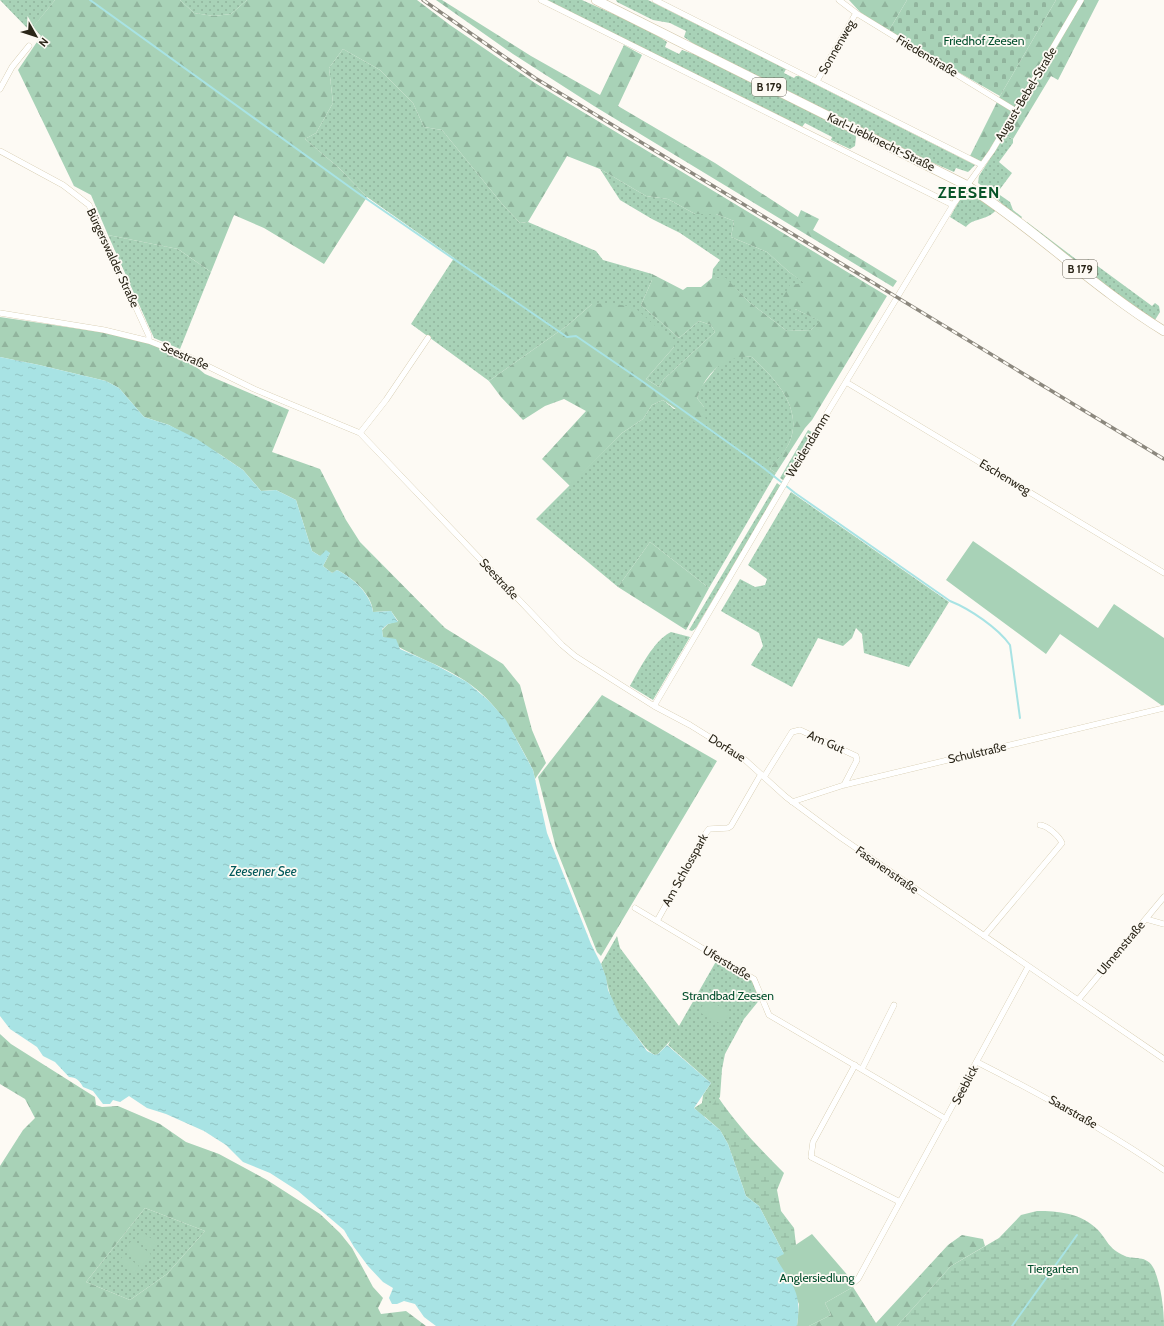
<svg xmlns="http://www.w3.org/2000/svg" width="1164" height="1326" font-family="Cabin,sans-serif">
<defs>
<pattern id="grass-dots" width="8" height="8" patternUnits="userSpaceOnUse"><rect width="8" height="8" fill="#a8d2b7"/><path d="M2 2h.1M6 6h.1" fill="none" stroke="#91b49d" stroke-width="1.8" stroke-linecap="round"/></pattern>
<pattern id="forest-firs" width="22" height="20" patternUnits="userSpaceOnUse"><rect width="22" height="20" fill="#a8d2b7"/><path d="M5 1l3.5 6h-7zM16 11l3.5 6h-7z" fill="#91b49d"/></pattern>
<pattern id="wetland-marsh" width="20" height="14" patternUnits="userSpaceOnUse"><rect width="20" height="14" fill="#a8d2b7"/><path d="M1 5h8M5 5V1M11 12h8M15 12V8" fill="none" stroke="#91b49d"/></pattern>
<pattern id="cemetery-stones" width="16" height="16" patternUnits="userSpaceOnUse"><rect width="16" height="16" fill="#a8d2b7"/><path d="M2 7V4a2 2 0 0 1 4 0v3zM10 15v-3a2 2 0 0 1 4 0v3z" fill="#91b49d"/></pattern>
<pattern id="water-ripples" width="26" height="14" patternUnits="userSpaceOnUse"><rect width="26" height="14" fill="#a8e3e4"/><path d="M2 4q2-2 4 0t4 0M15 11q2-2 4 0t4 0" fill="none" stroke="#91c3c3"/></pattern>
</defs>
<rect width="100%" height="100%" fill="#fdfaf4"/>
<path fill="url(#grass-dots)" d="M0 0H55L30 31Z
M180 0H247L231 14 214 16 194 13Z
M546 0H582L649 30 667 42 665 47 679 54 682 50 699 56 854 133 856 137 855 146 850 149 831 140 832 137 805 123 802 127Z
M616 0H648L786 69 784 73 794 78 796 76H799L975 165 968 172 956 168 954 172 931 162 701 49 684 37 686 31 670 23 653 20 617 2Z
M343 49 380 70 413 103 424 127 442 130 503 205 520 223 528 222 596 251 603 260 652 274V280L641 305 679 338 699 321 711 325 715 332 664 379 659 387 646 379 674 347 592 304 568 325 489 381 411 324 454 258 367 197 339 168 305 139 316 133 333 103 329 68Z
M1005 135 1013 139V143L999 162 1012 173 997 193 1010 202 1013 210 1022 217 1020 220C1005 208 994 194 978 183L979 176Z
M600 169 646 196 668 199 695 214H716L734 221 731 237 767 252 789 272 805 283 795 309 821 321 811 330 787 331 749 302 726 279 712 278 713 269 720 260 680 233 652 219 620 200Z
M965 193H972L996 210C987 221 972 218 966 227L950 217 962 196Z
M1027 222 1077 260 1075 263 1026 225Z
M108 235 178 249 211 272 180 349 154 338Z
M1088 259 1152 306 1155 303 1159 306 1160 312 1155 320H1152C1128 304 1106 285 1083 268Z
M738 356 752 357C774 378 803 407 790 441 786 451 777 460 770 469L776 473 709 588 650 542 618 587 536 519 622 433 643 419 652 405 663 400 674 409 704 407 697 398 701 387 721 362Z
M808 430 812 432 784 481 780 478Z
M777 483 781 486 696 628 692 631 689 630Z
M791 492 949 602 909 667 864 653 862 634 856 628 852 638 843 646 818 638 792 687 751 665 763 646 759 633 721 611 740 579 755 587 765 585 767 579 748 565Z
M671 632 690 637 653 700 630 686C639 670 654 640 671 632Z
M617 936 620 948 679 1026 718 958 753 979 761 998 744 1019 725 1054 722 1069 720 1097 704 1117 694 1108 702 1103 703 1095 711 1083 668 1045 671 1040 658 1054 655 1055C645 1050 642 1042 634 1033 630 1027 624 1022 620 1017 609 1001 608 981 601 964Z
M145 1208 205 1231 167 1274 130 1300 86 1282Z"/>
<path fill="url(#forest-firs)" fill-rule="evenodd" d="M55 0H180L194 13 214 16 231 14 247 0H417L450 25 535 83 887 296 812 420 805 428 776 473 770 469C776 460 786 451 790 441 803 407 774 378 752 357 724 355 707 372 697 398L704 407 706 422 700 426 663 400 652 405 643 419 622 433 570 486 542 459 586 411 564 399 545 406 523 420 501 397 489 381 568 325 592 304 608 303 634 307 673 342 674 347 646 379 659 387 664 379 715 332 711 325 699 321 679 338 641 305 652 280V274L683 290 687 287H701L712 278H726L749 302 787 331 811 330 820 321 795 309 783 297 790 285 804 283 789 272 767 252 731 237 734 221 716 214H695L668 199 646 196 600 169 567 156 528 222 520 223 503 205 442 130 424 127 413 103 380 70 343 49 329 68 333 103 316 133 305 139 339 168 367 197 324 264 264 228 234 215 211 272 178 249 108 235 91 195 74 186 18 70 41 36 33 27Z
M436 0H442L531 56 600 95 624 45 642 55 618 106 715 163 798 217 801 210 819 219 813 230 897 281 893 287 594 106 513 54Z
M849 0H907L888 32 860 12Z
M1056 0H1099L1058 80 1051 76 1013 139 1000 132 982 162 970 156 1000 96Z
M0 317 147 339 178 352 205 374 289 410 272 452 320 469 346 520 360 542 445 628 503 664 520 685 532 730 546 763 535 779 533 770C516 737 499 704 467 682 441 664 409 656 383 637L382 630 388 624 398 621 391 611 373 612C372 594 353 578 337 570L332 573 323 566 330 553 320 556 312 551 296 500 276 490 261 491 243 470 221 455 169 425 144 417 119 388 106 381 39 365 0 357Z
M650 542 709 588 686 630 618 587Z
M602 695 717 761 601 956 597 952 556 848 538 777Z
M0 1034 11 1044 95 1097 96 1105 102 1107 118 1106 160 1124 186 1142 219 1154 267 1180 320 1214 340 1233 352 1248 373 1287 383 1298 378 1308 381 1314 406 1311 426 1326H0V1166L23 1130 35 1118 25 1099 0 1084ZM145 1208 205 1231 167 1274 130 1300 86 1282Z
M962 1235 983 1239 985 1246 951 1266 897 1326H809L831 1315 825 1303 853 1287 876 1323 948 1245Z"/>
<path fill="url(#wetland-marsh)" d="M718 1097C737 1125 760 1149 784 1173L777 1190 781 1211 794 1228 796 1245 784 1254 759 1206 746 1196 728 1144 720 1130 704 1116Z
M1037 1211C1058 1211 1081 1213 1097 1229 1108 1240 1107 1248 1125 1256 1133 1260 1147 1254 1154 1269 1161 1285 1164 1309 1164 1326H897L951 1266 999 1238 1021 1215Z"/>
<path fill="url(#cemetery-stones)" d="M907 0H1056L1000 96 888 32Z"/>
<path fill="#a8d2b7" d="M973 541 1098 628 1114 604 1164 638V707L1060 634 1046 654 946 580Z
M706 999 730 1012 723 1025 699 1012Z
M141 1231 156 1242 151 1249 136 1238Z
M812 1234 850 1278 853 1287 825 1303 831 1315 809 1326H797L799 1304 776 1258Z
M132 1240 151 1254 143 1265 124 1250Z
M124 1255 139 1266 134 1273 119 1261Z"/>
<path fill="url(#water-ripples)" d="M0 357 39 365 106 381 119 388 144 417 169 425 197 439 243 470 261 491 276 490 296 500 312 551 320 556 326 550 330 553 323 566 332 573 337 570C353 578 371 594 373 612L391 611 398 622 388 624 382 629 383 637 396 639 400 649 434 664 467 682 488 700 506 720 533 770 547 833 591 944 601 964 606 977 608 990 620 1016 635 1034 647 1051 655 1055 658 1054 667 1045 711 1083 694 1108 720 1130 728 1144 746 1196 759 1206 784 1254 776 1258C793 1287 802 1291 797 1326H436L424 1317 415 1304 404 1301 397 1304H392L389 1298 393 1288 383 1282 368 1266 354 1247 344 1230 298 1191 270 1173 243 1162 226 1145 204 1131 166 1114 147 1108 129 1096 120 1102 113 1100 110 1104H103L93 1091 83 1087C80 1081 76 1077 69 1077L55 1062 43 1056 37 1047 10 1029 0 1016Z"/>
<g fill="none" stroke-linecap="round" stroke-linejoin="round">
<path stroke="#a8e3e4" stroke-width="2" d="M90 0 358 193 567 337 576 336 639 379 761 466 795 493 950 601C970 609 998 628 1010 645L1020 718
M1012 1326 1077 1235"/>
<g stroke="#cdc09e" stroke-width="6">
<path id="street" d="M541 0 953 205
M655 0 982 165
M839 0 856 13 1016 111
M817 81 856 13
M0 89 12 67 29 46
M0 151 63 185 89 205 149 336V341
M0 313 104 330 149 341 189 357 254 389 360 433 562 645 575 656 654 706 690 725 743 758 786 797 840 837 1164 1059
M846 382 1164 573
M360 433 386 400 428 338
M654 706 786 481 953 205 992 151 1081 0
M764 777 792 732 800 730 856 756 857 760 844 785
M792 802 844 785 1164 708
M635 908 754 979 769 1015 946 1119
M1146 919 1164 924
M657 921 706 833 709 829 728 828 731 826 761 774
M984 936 1062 843C1059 836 1048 826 1040 825
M1078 1000 1164 897
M977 1062C1042 1095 1104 1129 1164 1170
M855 1065 813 1142 811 1157 900 1202
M862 1069 894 1005
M852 1284 858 1279 1028 967"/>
</g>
<g stroke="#cdc09e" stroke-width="10">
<path id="primary" d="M596 0 966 185C1035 229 1094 288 1164 331"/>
</g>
<use href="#street" stroke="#fff" stroke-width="5.5"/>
<use href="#primary" stroke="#fff" stroke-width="9"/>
<g stroke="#8c887e" stroke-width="3.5">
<path id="rail" d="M423 0 535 78 1164 459"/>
</g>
<use href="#rail" stroke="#fdfaf4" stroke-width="2" stroke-dasharray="6" stroke-linecap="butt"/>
</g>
<g text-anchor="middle" stroke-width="3.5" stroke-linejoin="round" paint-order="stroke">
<g fill="#fdfaf4" stroke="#6a665b" stroke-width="1">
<rect x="752" y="78" width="34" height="18" rx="3"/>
<rect x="1063" y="260" width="34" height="18" rx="3"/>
</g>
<g font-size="11" font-weight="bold" fill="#2b2619">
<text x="769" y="91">B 179</text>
<text x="1080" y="273">B 179</text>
</g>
<g font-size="12" fill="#004e2c" stroke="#fdfaf4">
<text x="984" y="45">Friedhof Zeesen</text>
<text x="728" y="1000">Strandbad Zeesen</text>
<text x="1053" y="1273">Tiergarten</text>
<text x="817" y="1282">Anglersiedlung</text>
</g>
<g font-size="12" fill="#2b2619" stroke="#fdfaf4">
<text transform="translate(837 47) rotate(-60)" y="4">Sonnenweg</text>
<text transform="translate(927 56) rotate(31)" y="4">Friedenstraße</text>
<text transform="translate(1026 94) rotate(-59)" y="4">August-Bebel-Straße</text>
<text transform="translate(881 142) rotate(26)" y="4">Karl-Liebknecht-Straße</text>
<text transform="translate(113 258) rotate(65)" y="4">Bürgerswalder Straße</text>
<text transform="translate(185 356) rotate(24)" y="4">Seestraße</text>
<text transform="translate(808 445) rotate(-59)" y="4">Weidendamm</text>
<text transform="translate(1005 477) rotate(31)" y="4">Eschenweg</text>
<text transform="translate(499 579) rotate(47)" y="4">Seestraße</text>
<text transform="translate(826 742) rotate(24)" y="4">Am Gut</text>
<text transform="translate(727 748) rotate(32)" y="4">Dorfaue</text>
<text transform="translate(977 753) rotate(-13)" y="4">Schulstraße</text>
<text transform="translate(685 870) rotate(-61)" y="4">Am Schlosspark</text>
<text transform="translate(887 870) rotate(35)" y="4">Fasanenstraße</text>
<text transform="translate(1121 948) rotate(-50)" y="4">Ulmenstraße</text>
<text transform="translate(727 963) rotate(31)" y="4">Uferstraße</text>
<text transform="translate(965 1085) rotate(-62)" y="4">Seeblick</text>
<text transform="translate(1073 1112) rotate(30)" y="4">Saarstraße</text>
</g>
<g font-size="13" font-style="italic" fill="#00585a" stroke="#fdfaf4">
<text x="263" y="876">Zeesener See</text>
</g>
<g font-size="16" font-weight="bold" letter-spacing="1" fill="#075327" stroke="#fdfaf4">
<text x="969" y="198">ZEESEN</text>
</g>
</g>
<g transform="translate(36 36) rotate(129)" stroke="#fdfaf4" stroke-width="3" paint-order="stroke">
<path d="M0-3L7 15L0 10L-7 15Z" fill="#2b2619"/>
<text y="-6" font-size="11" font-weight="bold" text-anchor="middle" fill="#2b2619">N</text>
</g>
</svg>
